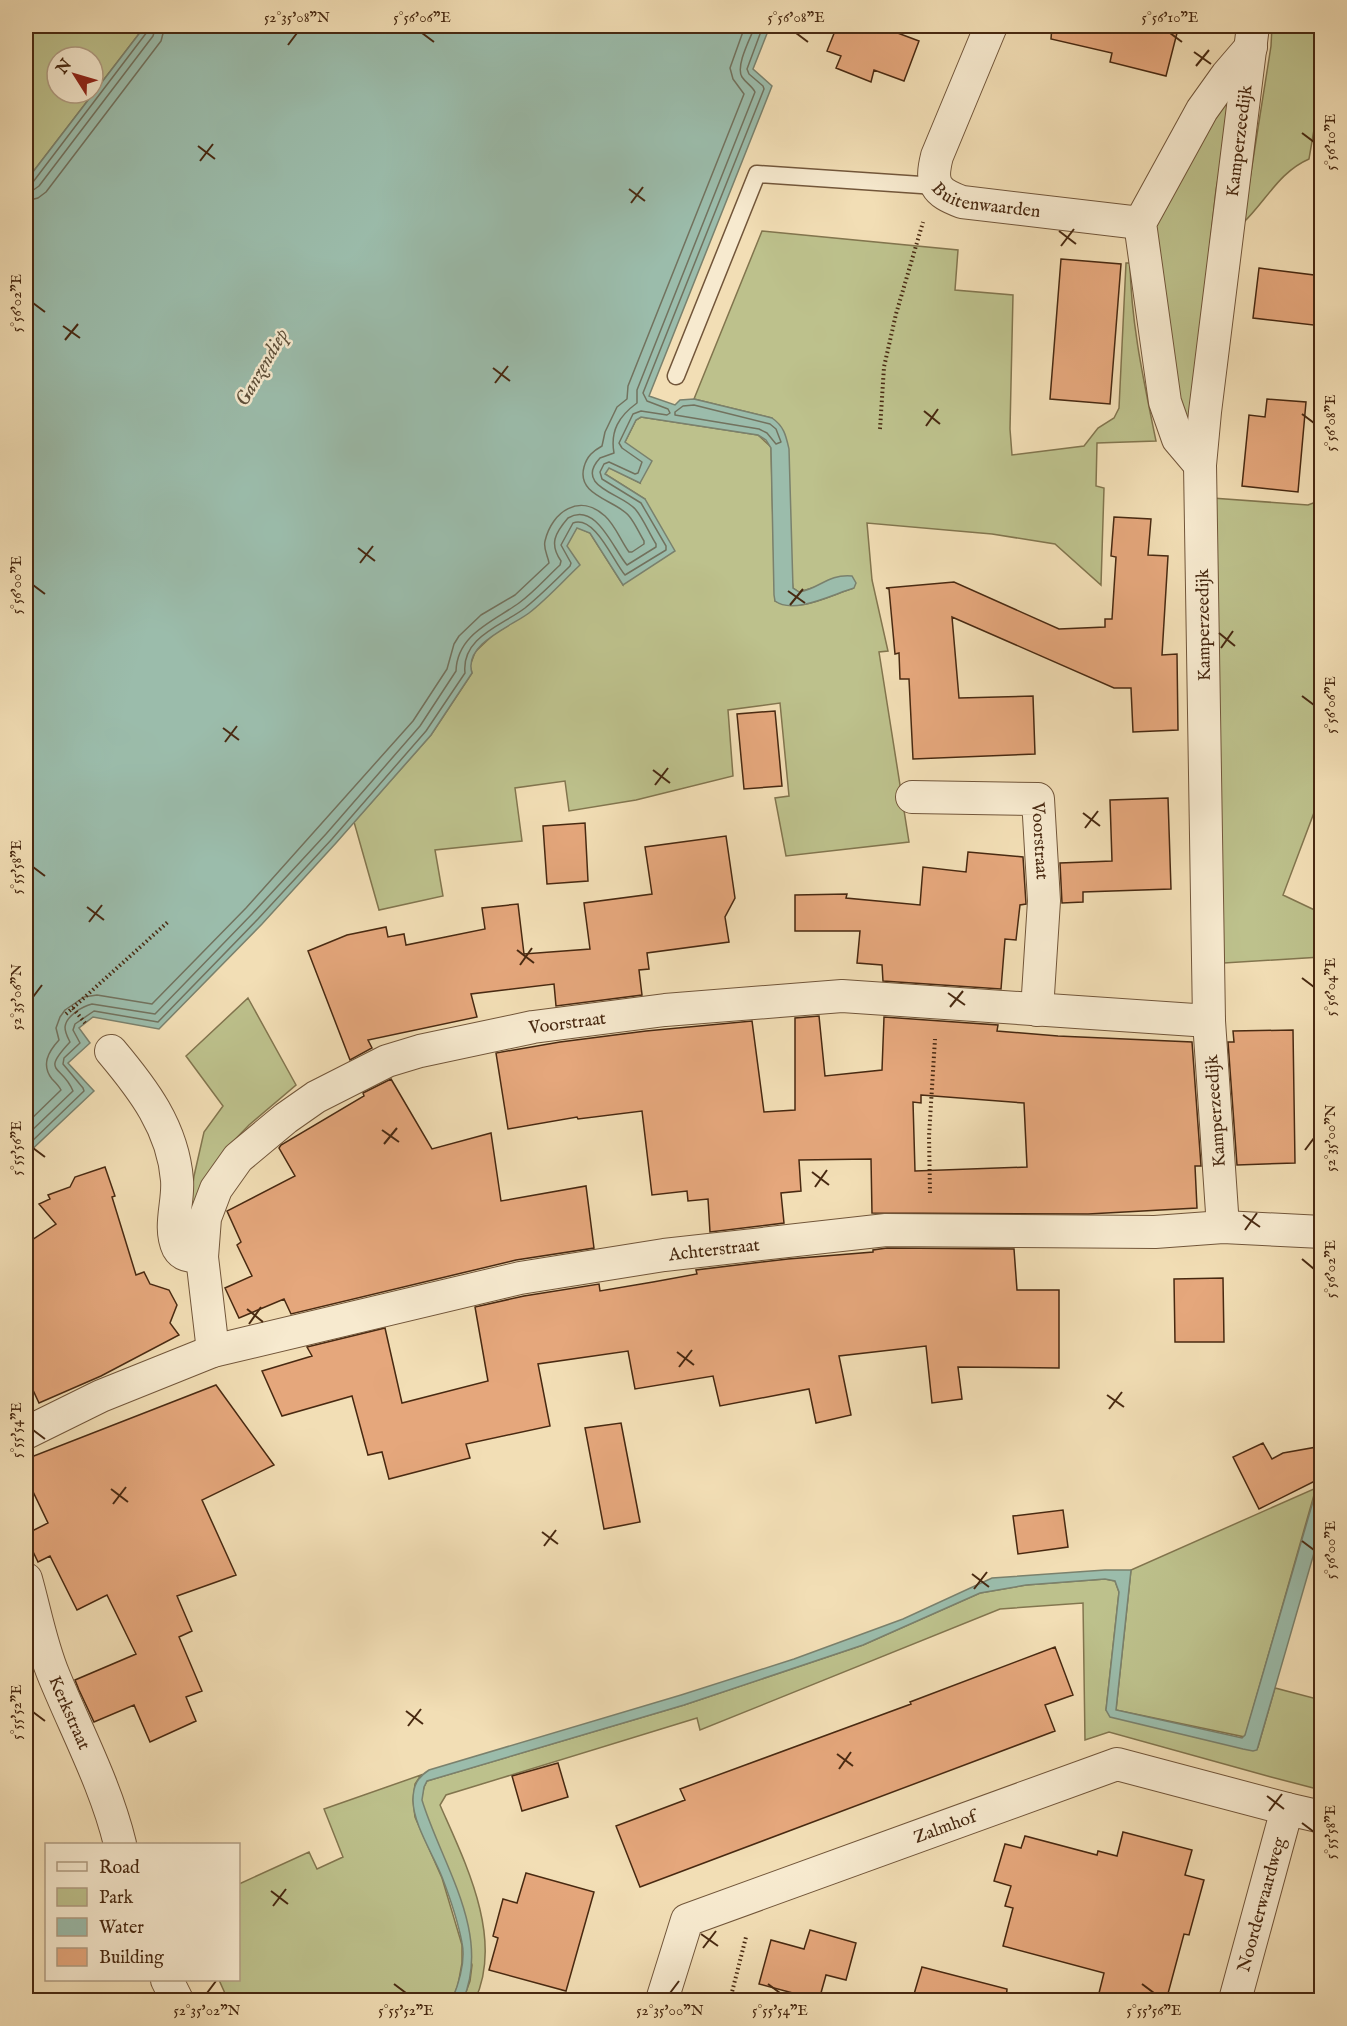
<svg xmlns="http://www.w3.org/2000/svg" width="1347" height="2026" font-family="'IM FELL English',serif">
<rect width="100%" height="100%" fill="#f2deb5"/>
<filter id="stains"><feTurbulence type="fractalNoise" baseFrequency=".00333" numOctaves="4"/><feColorMatrix values="0 0 0 0 .2 0 0 0 0 .09 0 0 0 0 .02 0 0 0 .5 -.17"/></filter>
<radialGradient id="worn" r=".72"><stop offset=".6" stop-color="#630" stop-opacity="0"/><stop offset="1" stop-color="#630" stop-opacity=".3"/></radialGradient>
<path fill="#bdc18c" stroke="#82754e" stroke-width="1.5" fill-rule="evenodd" d="M26 26H145L26 181ZM57 57H93V93H57Z
M1272 26H1321V89L1309 159C1279 172 1266 201 1243 223L1271 46Z
M1222 98 1232 102 1216 190 1191 415 1186 417 1177 394 1154 230Z
M762 231 958 250 955 290 1013 295 1010 429 1012 455 1084 446 1098 428 1114 418 1119 408 1126 263H1130C1131 324 1144 382 1156 441L1097 443 1096 486 1104 488 1101 585 1055 544 992 534 867 523 872 580 888 651 879 652 909 842 786 856 775 798 789 796 780 703 728 710 733 776 636 800 569 811 565 781 515 788 522 841 435 850 443 896 379 910 354 822 431 735 472 673 470 666 475 652 494 634 528 613 577 527 590 533 623 585 645 499 605 474 608 467 640 483 625 442 636 420 641 417 758 435 771 447 775 601C801 613 828 596 854 588L819 586 799 592 793 588 772 418 694 399Z
M1212 498 1308 505 1321 500V794L1283 895 1321 913V957L1224 963 1209 585Z
M248 998 296 1085 249 1125 223 1152 193 1217 189 1215 194 1176 204 1132 223 1106 186 1056Z
M1316 1488 1245 1737 1116 1710 1131 1570Z
M1105 1579 1115 1581 1119 1592 1106 1710 1258 1747 1275 1688 1321 1700V1790L1271 1777 1109 1732 1085 1740 1083 1603 1000 1609 700 1730 697 1718 446 1795 440 1805C465 1862 504 1938 475 2000H463L470 1981 472 1965 421 1800 424 1787 427 1781 684 1705 863 1645 980 1593 1026 1585Z
M421 1775 415 1784 413 1800 415 1817 442 1878 462 1945V1963L458 1985 452 2000H228L219 1980H238L239 1884 309 1852 317 1869 343 1857 324 1809Z"/>
<path fill="#9bbcab" stroke="#7a816d" stroke-width="1.5" d="M145 26H770L753 69 772 86 649 396 675 405 680 400 694 399 772 418C784 426 786 436 789 449L793 588 799 592C821 588 827 574 852 576L856 583 854 588C833 594 794 615 775 601L774 595 771 448 766 440 758 435 641 417 636 420 625 442 652 461 640 483 609 468 605 474 645 499 675 551 623 585 590 533 577 528 567 546 580 565C563 581 547 599 529 613 512 626 463 644 472 673L431 735 336 843 262 924 159 1029 93 1017 79 1028 90 1043 68 1063 94 1091 26 1155V181Z
M1321 1474V1529L1257 1750 1253 1751 1243 1749 1110 1717 1106 1710 1119 1592 1115 1581 1105 1579 1026 1585 980 1593 863 1645 684 1705 427 1781 424 1787 422 1800C441 1863 492 1933 463 2000H452C459 1983 466 1962 462 1943 458 1921 450 1898 442 1877 433 1854 413 1824 413 1800 413 1785 418 1777 429 1770L681 1695 794 1659 903 1619 992 1578 1105 1570H1131L1116 1710 1242 1738 1245 1735Z"/>
<g fill="none" stroke-linecap="round" stroke-linejoin="round">
<path stroke="#72725e" stroke-width="1.5" d="M26 184 33 182 147 32 149 26
M26 192 32 191 39 186 153 36 156 26
M26 201 38 198 46 192 161 41 165 26
M694 405 770 424 776 429 781 442 776 444 767 433 759 429 675 415V412L683 406Z
M26 1124 61 1090C59 1086 56 1083 52 1079 41 1065 48 1052 59 1040L56 1028 60 1017 65 1010 84 997 97 995 152 1004 246 908 413 721 447 669 454 644 459 636 481 615 515 595 549 563C548 556 543 549 545 541 552 511 580 493 605 516 615 525 621 541 629 552H632L644 544V541C639 533 635 523 629 516 616 500 576 496 584 467 587 456 593 451 602 446L605 432 617 407 627 399 628 386 744 94 733 79 730 68 745 26
M26 1136 73 1091C62 1064 40 1074 70 1042 68 1038 65 1033 65 1027 66 1016 83 1006 92 1004L155 1014 252 914 326 834 420 726 456 671C457 634 494 621 519 603 534 592 547 577 560 565L561 561C549 544 555 533 568 518 596 501 613 549 627 565L656 547V544C649 533 644 520 636 510 624 494 573 487 600 458L614 453C610 431 619 416 637 403V390L755 92C752 86 746 83 742 77 735 66 751 37 755 26
M26 1147 84 1091 83 1088 63 1064 64 1058 80 1043 73 1030 75 1024 94 1011 158 1022 258 919 332 839 426 731 465 673C461 637 503 625 525 608 541 595 556 580 570 566L571 563 561 545 573 523C595 515 613 561 625 575L666 550V546L641 503 602 479 600 472 604 464 609 462 635 474 638 473 642 462 622 448 619 443 633 414 641 411 667 415 670 413 668 409 647 401 643 393 764 89 763 86 749 74 747 69 763 26"/>
</g>
<path fill="#e5a77c" stroke="#482911" stroke-width="1.5" fill-rule="evenodd" d="M837 26H879L919 41 904 81 874 70 871 82 836 68 841 56 827 51Z
M1052 26H1144L1177 33 1166 76 1110 62 1112 53 1051 39Z
M1061 259 1121 264 1110 404 1050 399Z
M1259 268 1322 276V326L1253 318Z
M1267 399 1306 402 1298 492 1242 486 1249 415 1265 417Z
M1114 517 1151 519 1148 555 1168 556 1162 655 1177 654 1178 730 1133 732 1131 688H1114L952 617 959 698 1033 696 1035 754 913 759 909 679H900L899 653 895 654 889 589 886 588 954 582 1059 629 1105 627V619H1112L1116 557 1111 556Z
M775 711 782 786 744 789 737 714Z
M1168 798 1171 889 1083 892V902L1062 903 1060 863 1112 861 1110 800Z
M585 823 588 881 547 884 543 826Z
M726 836 735 898 725 917 729 942 647 953 649 969 639 970 642 995 556 1006 554 984 471 994 477 1017 368 1040 372 1048 350 1060 308 951 347 935 386 927 388 937 404 934 406 945 485 929 482 908 518 904 524 954 590 949 584 903 652 894 645 847Z
M968 852 1023 857 1026 904 1020 905 1016 940 1005 939 1001 989 883 981 882 965 857 963 860 931H795V895L847 894 846 898 920 905 923 867 966 872Z
M819 1016 825 1076 882 1070 884 1017 998 1025 997 1031 1058 1036 1192 1042 1201 1166H1195L1197 1208 1088 1214 872 1213 871 1159 799 1160 801 1191 781 1193 784 1223 710 1232 708 1199 688 1201 687 1191 652 1195 642 1111 578 1119 577 1117 508 1129 496 1053 560 1042 646 1031 752 1021 764 1112 795 1110V1018ZM921 1095 1024 1103 1027 1167 915 1171 913 1102 921 1103Z
M1293 1030 1295 1163 1237 1165 1228 1042H1234L1233 1031Z
M391 1079 432 1149 491 1133 501 1201 586 1186 594 1248 516 1260 291 1314 284 1299 239 1318 225 1288 252 1276 237 1245 241 1242 227 1211 295 1176 279 1148 281 1145 364 1096 363 1093Z
M105 1167 115 1196 112 1197 136 1275 144 1272 150 1284 169 1290 177 1305 170 1323 179 1335 101 1376 39 1403 26 1375V1244L56 1224 39 1204 50 1199 48 1195 70 1187 75 1177Z
M887 1248 1014 1249 1017 1290H1059V1368L958 1367 962 1399 932 1403 926 1346 839 1356 851 1415 816 1423 809 1389 720 1406 713 1376 635 1389 628 1351 538 1364 550 1426 466 1444 470 1458 389 1479 382 1452 368 1455 352 1396 282 1416 262 1371 312 1356 307 1347 385 1328 402 1403 488 1381 475 1307 524 1296 599 1284 600 1291 653 1282 697 1274 696 1270 788 1259 873 1252V1250Z
M1223 1278 1224 1342H1175L1174 1279Z
M216 1385 274 1465 202 1500 236 1575 177 1596 192 1631 179 1637 202 1691 186 1697 196 1721 150 1742 134 1705 94 1722 79 1690 75 1680 136 1654 107 1595 77 1610 50 1556 38 1562 26 1537V1534L48 1523 26 1477V1459Z
M621 1423 640 1522 604 1529 585 1428Z
M1263 1443 1272 1459 1283 1453 1317 1447 1321 1478 1259 1509 1233 1457Z
M1063 1510 1068 1547 1018 1554 1013 1516Z
M1055 1647 1073 1695 1045 1705 1055 1731 640 1887 616 1826 685 1800 680 1789 911 1704 910 1702Z
M558 1763 568 1797 522 1811 512 1776Z
M1123 1832 1192 1850 1185 1875 1204 1880 1189 1935 1184 1934 1166 2001H1097L1104 1973 1003 1946 1013 1908 1005 1906 1011 1886 994 1881 1005 1844 1021 1848 1025 1836 1097 1855 1098 1851 1117 1856Z
M526 1873 594 1892 566 1991 489 1970 498 1938 493 1936 503 1899 517 1903Z
M810 1930 856 1943 846 1980 826 1975 819 2000 759 1984 771 1940 804 1949Z
M922 1967 1007 1989 1006 2001H912Z"/>
<g fill="none" stroke-linecap="round" stroke-linejoin="round">
<g stroke="#72563a" stroke-width="19">
<path id="service" d="M676 376 757 174 936 186"/>
</g>
<g stroke="#72563a" stroke-width="34">
<g id="minor">
<path id="s1" d="M991 26 937 156C930 184 935 192 962 202L1140 223"/>
<path d="M1200 465 1178 439 1165 402 1140 223 1202 110 1227 75 1251 47"/>
<path id="s2" d="M912 797 1038 799 1044 901 1037 1010"/>
<path d="M111 1051C143 1089 173 1128 177 1180 179 1202 168 1227 178 1248 183 1257 193 1256 202 1257"/>
<path id="s3" d="M1223 1227 1209 1021 1200 465 1205 412 1253 26"/>
<path id="s4" d="M213 1351 202 1257 205 1218 216 1189 238 1158 286 1118 316 1097 387 1061 420 1051 533 1027 665 1010 842 996 1209 1021"/>
<path id="s5" d="M26 1433 101 1396 213 1351 520 1278 664 1255 886 1230 1155 1232 1223 1227 1322 1232"/>
<path id="s6" d="M26 1579C35 1611 41 1645 54 1676 77 1732 106 1786 120 1844"/>
<path d="M167 1980 177 2000"/>
<path id="s7" d="M662 2000 687 1920 1117 1764 1287 1809"/>
<path id="s8" d="M1235 2000 1287 1809 1322 1817"/>
</g>
</g>
<path stroke="#482911" stroke-width="4" stroke-dasharray="1.5 3" stroke-linecap="butt" d="M880 429 884 367 896 314 923 222
M73 1008 85 1023
M66 1014 169 921
M930 1193 929 1136 935 1039
M730 2000 746 1937"/>
<use href="#service" stroke="#f7eacf" stroke-width="16"/>
<use href="#minor" stroke="#f7eacf" stroke-width="32"/>
</g>
<path fill="none" stroke="#482911" stroke-width="2" d="M422 33 434 42M796 33 808 42M1170 33 1182 42M288 45 297 33M1194 52 1211 64M1196 66 1209 50M1302 133 1314 142M198 146 215 159M200 161 213 144M629 189 645 201M631 203 643 187M1059 231 1076 244M1061 246 1074 229M33 303 45 312M63 326 80 338M65 340 78 324M493 368 510 381M495 383 508 366M924 411 940 424M1302 414 1314 423M926 426 938 409M358 548 375 561M360 563 373 546M33 585 45 594M788 591 805 603M790 605 803 589M1219 633 1235 646M1221 648 1233 631M1302 696 1314 705M223 728 239 740M225 742 237 726M653 770 670 783M655 785 668 768M1083 813 1100 826M1085 828 1098 811M33 867 45 876M87 907 104 920M89 922 102 905M517 950 534 963M520 965 532 948M1302 978 1314 987M948 993 965 1005M33 997 42 985M950 1007 963 991M382 1130 399 1142M384 1144 397 1128M33 1148 45 1157M1305 1150 1314 1138M812 1172 829 1185M815 1187 827 1170M1243 1215 1260 1227M1245 1230 1257 1213M1302 1259 1314 1269M247 1309 263 1322M249 1324 261 1307M677 1352 694 1365M679 1367 692 1350M1107 1395 1124 1407M1109 1409 1122 1392M33 1430 45 1439M111 1489 128 1502M113 1504 126 1487M542 1532 558 1544M1302 1541 1314 1550M544 1546 556 1530M972 1574 989 1587M974 1589 987 1572M406 1711 423 1724M33 1712 45 1721M408 1726 421 1709M837 1754 853 1766M839 1769 851 1752M1267 1796 1284 1809M1269 1811 1282 1794M1302 1823 1314 1832M271 1891 288 1904M273 1906 286 1889M701 1934 718 1946M703 1948 716 1931M394 1984 406 1993M768 1984 780 1993M1142 1984 1154 1993M207 1993 216 1981M670 1993 679 1981"/>
<g text-anchor="middle" stroke-width="5" stroke-linejoin="round" paint-order="stroke">
<g font-size="18" fill="#482911" stroke="#f7eacf">
<text dy="6" stroke="none"><textPath href="#s3" startOffset="1089">Kamperzeedijk</textPath></text>
<text dy="6" stroke="none"><textPath href="#s1" startOffset="225">Buitenwaarden</textPath></text>
<text transform="translate(1203 625) rotate(-91)" y="6">Kamperzeedijk</text>
<text dy="6" stroke="none"><textPath href="#s2" startOffset="168">Voorstraat</textPath></text>
<text dy="6" stroke="none"><textPath href="#s4" startOffset="566">Voorstraat</textPath></text>
<text transform="translate(1215 1111) rotate(-94)" y="6">Kamperzeedijk</text>
<text dy="6" stroke="none"><textPath href="#s5" startOffset="716">Achterstraat</textPath></text>
<text dy="6" stroke="none"><textPath href="#s6" startOffset="141">Kerkstraat</textPath></text>
<text dy="6" stroke="none"><textPath href="#s7" startOffset="358">Zalmhof</textPath></text>
<text dy="6" stroke="none"><textPath href="#s8" startOffset="99">Noorderwaardweg</textPath></text>
</g>
<g font-size="20" font-style="italic" fill="#5d4e38" stroke="#f7eacf">
<text transform="translate(261 367) rotate(-60)" y="7">Ganzendiep</text>
</g>
</g>
<rect width="1347" height="2026" fill="none" stroke="#f2deb5" stroke-width="66"/>
<rect x="45" y="1843" width="195" height="138" fill="#f7eacf" stroke="#b19d83" stroke-width="1.5"/>
<rect x="57" y="1862" width="30" height="9" fill="#f7eacf" stroke="#b19d83" stroke-width="1.5"/>
<text x="99" y="1873" font-size="18" fill="#482911">Road</text>
<rect x="57" y="1888" width="30" height="18" fill="#bdc18c" stroke="#b19d83" stroke-width="1.5"/>
<text x="99" y="1903" font-size="18" fill="#482911">Park</text>
<rect x="57" y="1918" width="30" height="18" fill="#9bbcab" stroke="#b19d83" stroke-width="1.5"/>
<text x="99" y="1933" font-size="18" fill="#482911">Water</text>
<rect x="57" y="1948" width="30" height="18" fill="#e5a77c" stroke="#b19d83" stroke-width="1.5"/>
<text x="99" y="1963" font-size="18" fill="#482911">Building</text>
<g transform="translate(75 75) rotate(307)"><circle r="28" fill="#f7eacf" stroke="#b19d83" stroke-width="1.5"/>
<path d="M0-4.5L10 22L0 15L-10 22Z" fill="#8f2418"/>
<text y="-9" font-size="16" font-weight="bold" text-anchor="middle" fill="#482911">N</text>
</g>
<rect x="33" y="33" width="1281" height="1960" fill="none" stroke="#482911" stroke-width="2"/>
<g font-size="15" text-anchor="middle" fill="#482911">
<text x="297" y="22">52°35'08"N</text>
<text x="422" y="22">5°56'06"E</text>
<text x="796" y="22">5°56'08"E</text>
<text x="1170" y="22">5°56'10"E</text>
<text transform="translate(1330 142) rotate(-90)" y="5">5°56'10"E</text>
<text transform="translate(16 303) rotate(-90)" y="5">5°56'02"E</text>
<text transform="translate(1330 423) rotate(-90)" y="5">5°56'08"E</text>
<text transform="translate(16 585) rotate(-90)" y="5">5°56'00"E</text>
<text transform="translate(1330 705) rotate(-90)" y="5">5°56'06"E</text>
<text transform="translate(16 867) rotate(-90)" y="5">5°55'58"E</text>
<text transform="translate(1330 987) rotate(-90)" y="5">5°56'04"E</text>
<text transform="translate(16 997) rotate(-90)" y="5">52°35'06"N</text>
<text transform="translate(1330 1138) rotate(-90)" y="5">52°35'00"N</text>
<text transform="translate(16 1148) rotate(-90)" y="5">5°55'56"E</text>
<text transform="translate(1330 1269) rotate(-90)" y="5">5°56'02"E</text>
<text transform="translate(16 1430) rotate(-90)" y="5">5°55'54"E</text>
<text transform="translate(1330 1550) rotate(-90)" y="5">5°56'00"E</text>
<text transform="translate(16 1712) rotate(-90)" y="5">5°55'52"E</text>
<text transform="translate(1330 1832) rotate(-90)" y="5">5°55'58"E</text>
<text x="207" y="2015">52°35'02"N</text>
<text x="406" y="2015">5°55'52"E</text>
<text x="670" y="2015">52°35'00"N</text>
<text x="780" y="2015">5°55'54"E</text>
<text x="1154" y="2015">5°55'56"E</text>
</g>
<rect width="100%" height="100%" filter="url(#stains)"/>
<rect width="100%" height="100%" fill="url(#worn)"/>
</svg>
